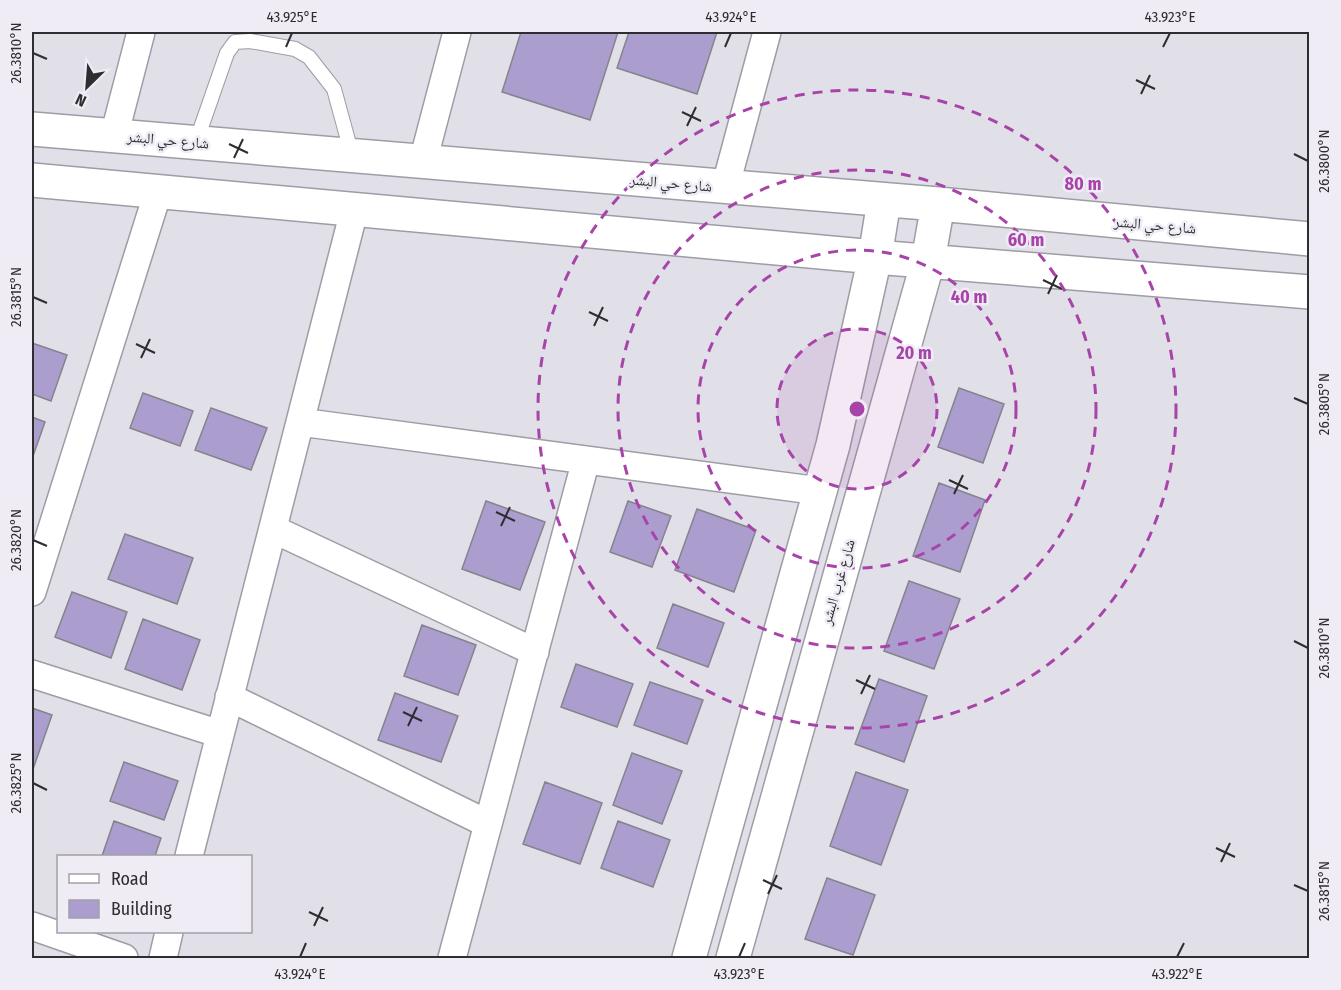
<svg xmlns="http://www.w3.org/2000/svg" width="1341" height="990" font-family="'Fira Sans Condensed','Noto Naskh Arabic',sans-serif">
<rect width="100%" height="100%" fill="#e1dfe8"/>
<path fill="#ac9dcf" stroke="#85838b" stroke-width="1.5" d="M521 32H618L590 120 502 92Z
M629 32H717L697 94 617 68Z
M32 343 67 355 51 401 32 394Z
M959 388 1004 404 983 463 938 447Z
M143 393 193 411 180 446 130 428Z
M211 408 267 428 251 470 195 450Z
M32 417 45 422 32 459Z
M939 483 985 500 960 572 913 556Z
M486 501 545 522 520 590 462 569Z
M628 501 671 516 652 567 610 552Z
M697 509 756 530 734 592 675 570Z
M125 534 193 558 177 604 108 579Z
M909 581 960 599 934 669 884 651Z
M72 592 127 612 111 658 55 637Z
M673 604 724 623 708 667 657 648Z
M143 619 200 640 182 690 125 669Z
M422 625 476 645 458 695 404 676Z
M576 664 633 684 617 727 561 707Z
M879 679 927 696 904 762 855 744Z
M650 682 703 700 687 744 634 725Z
M395 693 458 716 441 762 378 740Z
M32 708 52 715 32 772Z
M632 753 682 771 662 824 613 805Z
M124 762 178 781 164 820 110 801Z
M856 772 908 790 881 865 830 846Z
M545 782 602 803 580 864 523 844Z
M114 821 161 838 155 856H102Z
M618 821 670 840 653 887 601 868Z
M827 878 875 895 853 955 805 939Z"/>
<g fill="none" stroke-linecap="round" stroke-linejoin="round">
<g stroke="#9e9ca4" stroke-width="16">
<path id="lane" d="M196 142 227 53 235 42 250 41 295 49 309 57 334 89 352 155"/>
</g>
<g stroke="#9e9ca4" stroke-width="30">
<path id="street" d="M114 136 141 32
M423 161 457 32
M725 188 767 32
M300 422 820 491
M273 529 535 652
M32 592 158 192
M32 674 220 734
M229 697 488 824
M189 856 354 211
M32 926 124 958
M163 958 169 932
M452 958 586 460"/>
</g>
<g stroke="#9e9ca4" stroke-width="36">
<path id="secondary" d="M32 129 938 204 1310 239
M32 180 875 257 1310 292
M689 958 833 445 875 257 884 201
M733 958 928 261 938 204"/>
</g>
<use href="#lane" stroke="#fff" stroke-width="14"/>
<use href="#street" stroke="#fff" stroke-width="27"/>
<use href="#secondary" stroke="#fff" stroke-width="33"/>
</g>
<path fill="none" stroke="#2e2e31" stroke-width="2" d="M286 47 292 33M725 47 731 33M1163 47 1170 33M33 53 47 59M1136 80 1155 89M1141 94 1150 75M682 112 701 121M687 126 696 107M229 144 248 153M1294 154 1308 161M234 158 243 139M1043 280 1062 289M1048 294 1057 275M33 297 47 303M589 312 608 321M594 326 603 307M136 344 155 353M141 358 150 339M1294 398 1308 404M949 480 968 489M954 494 963 475M496 512 515 521M501 526 510 507M33 540 47 546M1294 641 1308 648M856 680 875 689M861 694 870 675M403 712 422 721M408 726 417 707M33 783 47 790M1216 848 1235 857M1221 862 1230 843M763 880 782 889M1294 885 1308 891M768 894 777 875M309 912 328 921M314 926 323 907M300 957 306 943M739 957 745 943M1177 957 1184 943"/>
<circle cx="857" cy="409" r="80" fill="#a844a9" fill-opacity=".12"/>
<g fill="none" stroke="#a844a9" stroke-width="3" stroke-dasharray="10 8">
<circle cx="857" cy="409" r="80"/>
<circle cx="857" cy="409" r="159"/>
<circle cx="857" cy="409" r="239"/>
<circle cx="857" cy="409" r="319"/>
</g>
<g text-anchor="middle" stroke-width="5" stroke-linejoin="round" paint-order="stroke">
<g font-size="15" fill="#2e2e31" stroke="#efecf5">
<text transform="translate(168 140) rotate(5)" y="5">شارع حي البشر</text>
<text transform="translate(671 183) rotate(5)" y="5">شارع حي البشر</text>
<text transform="translate(1155 225) rotate(5)" y="5">شارع حي البشر</text>
<text transform="translate(838 582) rotate(-74)" y="5">شارع غرب البشر</text>
</g>
</g>
<circle cx="857" cy="409" r="9" fill="#a844a9" stroke="#efecf5" stroke-width="3"/>
<g font-size="18" text-anchor="middle" font-weight="bold" fill="#a844a9" stroke="#efecf5" stroke-width="5" stroke-linejoin="round" paint-order="stroke">
<text x="1083" y="190">80 m</text>
<text x="1026" y="246">60 m</text>
<text x="969" y="303">40 m</text>
<text x="914" y="359">20 m</text>
</g>
<rect width="1341" height="990" fill="none" stroke="#efecf5" stroke-width="66"/>
<rect x="57" y="855" width="195" height="78" fill="#efecf5" stroke="#a2a0a7" stroke-width="1.5"/>
<rect x="69" y="874" width="30" height="9" fill="#ffffff" stroke="#a2a0a7" stroke-width="1.5"/>
<text x="111" y="885" font-size="18" fill="#2e2e31">Road</text>
<rect x="69" y="900" width="30" height="18" fill="#ac9dcf" stroke="#a2a0a7" stroke-width="1.5"/>
<text x="111" y="915" font-size="18" fill="#2e2e31">Building</text>
<g transform="translate(87 87) rotate(205)" stroke="#efecf5" stroke-width="4.5" paint-order="stroke">
<path d="M0-4.5L10 22L0 15L-10 22Z" fill="#2e2e31"/>
<text y="-9" font-size="16" font-weight="bold" text-anchor="middle" fill="#2e2e31">N</text>
</g>
<rect x="33" y="33" width="1275" height="924" fill="none" stroke="#2e2e31" stroke-width="2"/>
<g font-size="15" text-anchor="middle" fill="#2e2e31">
<text x="292" y="22">43.925°E</text>
<text x="731" y="22">43.924°E</text>
<text x="1170" y="22">43.923°E</text>
<text transform="translate(16 53) rotate(-90)" y="5">26.3810°N</text>
<text transform="translate(1324 161) rotate(-90)" y="5">26.3800°N</text>
<text transform="translate(16 297) rotate(-90)" y="5">26.3815°N</text>
<text transform="translate(1324 404) rotate(-90)" y="5">26.3805°N</text>
<text transform="translate(16 540) rotate(-90)" y="5">26.3820°N</text>
<text transform="translate(1324 648) rotate(-90)" y="5">26.3810°N</text>
<text transform="translate(16 783) rotate(-90)" y="5">26.3825°N</text>
<text transform="translate(1324 891) rotate(-90)" y="5">26.3815°N</text>
<text x="300" y="979">43.924°E</text>
<text x="739" y="979">43.923°E</text>
<text x="1177" y="979">43.922°E</text>
</g>
</svg>
